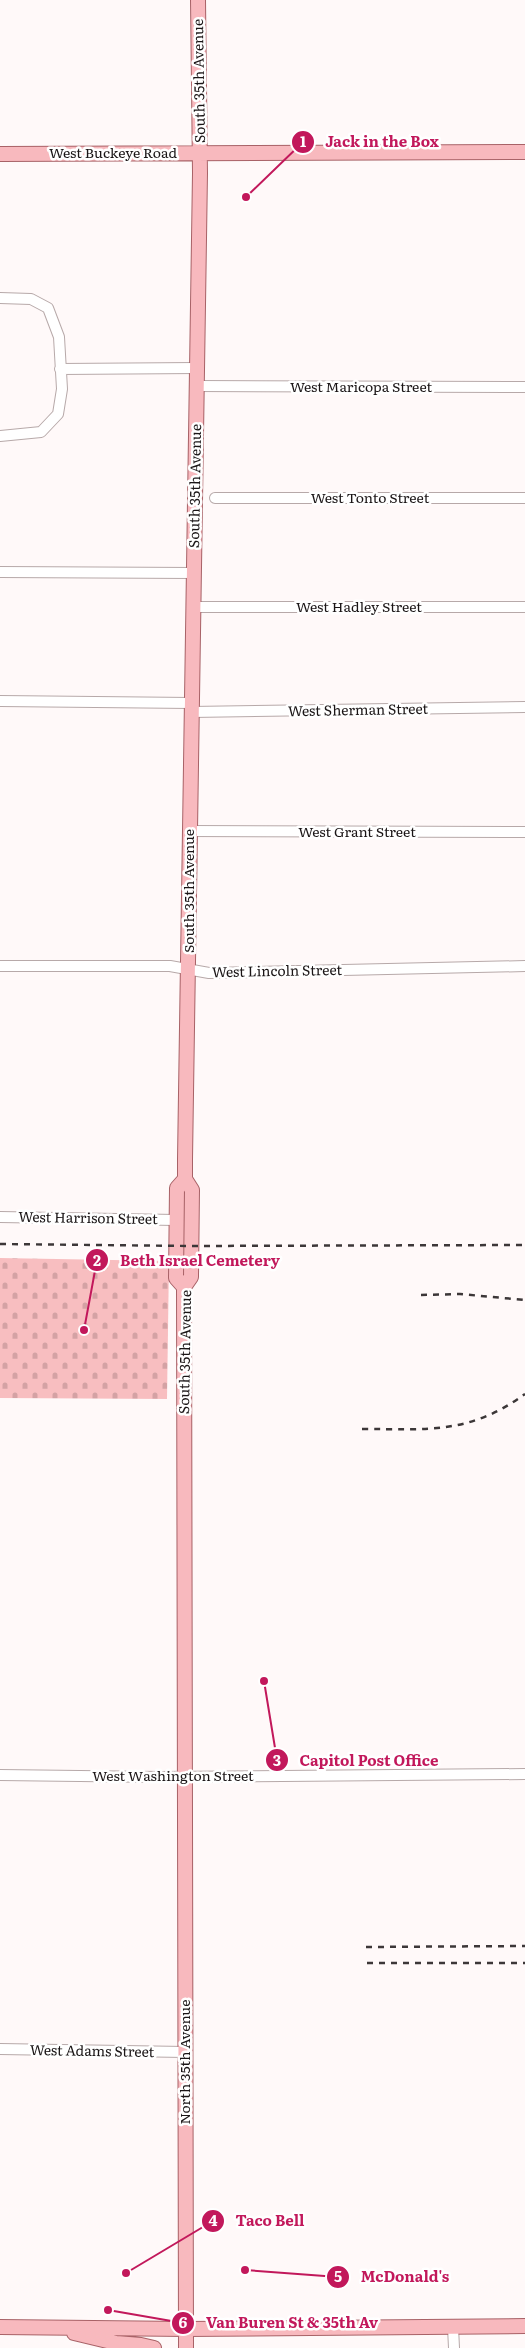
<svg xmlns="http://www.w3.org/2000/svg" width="525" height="2348" font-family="Literata,serif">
<defs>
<pattern id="cemetery-stones" width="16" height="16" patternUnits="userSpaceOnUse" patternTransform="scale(1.25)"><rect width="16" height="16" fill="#f8bec0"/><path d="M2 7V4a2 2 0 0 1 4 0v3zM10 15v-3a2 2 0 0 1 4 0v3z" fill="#d4a2a4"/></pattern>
</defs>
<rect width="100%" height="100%" fill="#fff9f9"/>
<path fill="url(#cemetery-stones)" d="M0 1258 169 1261 167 1399 0 1398Z"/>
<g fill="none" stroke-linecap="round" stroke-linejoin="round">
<g stroke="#b7a9a9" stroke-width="12">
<path id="minor" d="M0 298 31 299 48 308 59 337 62 389 58 414 41 432 0 436
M60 369 197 368
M197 386 525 387
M215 498H525
M0 572 194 573
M192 607H525
M0 701 191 703
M191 712 525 707
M189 831 525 832
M0 966H170L209 973 525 966
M0 1217 176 1220
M0 1775 159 1777 525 1774
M0 2049 185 2052
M453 2327 454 2348"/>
</g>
<g stroke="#a86267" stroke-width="16">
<path id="major" d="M0 154 525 152
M184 1287 176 1278 177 1188 185 1179
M0 2327 186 2329 525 2326
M74 2333 116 2343 141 2345 154 2348
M186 2348 184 1287 191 1277 192 1190 185 1179V1159L200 173 198 0"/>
</g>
<use href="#minor" stroke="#fff" stroke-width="10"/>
<use href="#major" stroke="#f8b9be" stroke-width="14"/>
<path stroke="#3c3738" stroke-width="2.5" stroke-dasharray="6 6" stroke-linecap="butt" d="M0 1244 192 1246 525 1245
M421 1295 460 1294 525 1300
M362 1429C427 1429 469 1435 525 1394
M366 1947 525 1946
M367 1963H525"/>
</g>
<g text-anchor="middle" stroke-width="5" stroke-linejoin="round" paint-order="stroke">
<g font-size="14" fill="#1a1516" stroke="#fff">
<text transform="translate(199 81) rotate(-91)" y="5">South 35th Avenue</text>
<text x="113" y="158">West Buckeye Road</text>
<text x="361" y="392">West Maricopa Street</text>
<text transform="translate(195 486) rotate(-89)" y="5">South 35th Avenue</text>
<text x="370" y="503">West Tonto Street</text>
<text x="359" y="612">West Hadley Street</text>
<text transform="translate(358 710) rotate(-1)" y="5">West Sherman Street</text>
<text x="357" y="837">West Grant Street</text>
<text transform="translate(189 891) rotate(-90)" y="5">South 35th Avenue</text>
<text transform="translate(277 971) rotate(-1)" y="5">West Lincoln Street</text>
<text transform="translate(88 1218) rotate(1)" y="5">West Harrison Street</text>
<text transform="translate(185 1352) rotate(-89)" y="5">South 35th Avenue</text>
<text x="173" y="1781">West Washington Street</text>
<text transform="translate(92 2051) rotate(1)" y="5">West Adams Street</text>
<text transform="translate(185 2062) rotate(-90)" y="5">North 35th Avenue</text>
</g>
</g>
<path fill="none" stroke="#c2185b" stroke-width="2" d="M246 197L303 142M84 1330L97 1260M264 1681L277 1760M126 2273L213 2221M245 2270L338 2277M108 2310L183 2323"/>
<g fill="#c2185b" stroke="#fff" stroke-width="2">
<circle cx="246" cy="197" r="5"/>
<circle cx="84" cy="1330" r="5"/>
<circle cx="264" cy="1681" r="5"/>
<circle cx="126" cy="2273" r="5"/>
<circle cx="245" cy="2270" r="5"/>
<circle cx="108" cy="2310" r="5"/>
<circle cx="303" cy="142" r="12"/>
<circle cx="97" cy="1260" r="12"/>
<circle cx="277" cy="1760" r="12"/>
<circle cx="213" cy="2221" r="12"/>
<circle cx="338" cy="2277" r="12"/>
<circle cx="183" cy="2323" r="12"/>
</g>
<g font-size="15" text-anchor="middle" font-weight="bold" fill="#fff">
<text x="303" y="147">1</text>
<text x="97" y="1266">2</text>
<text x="277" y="1766">3</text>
<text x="213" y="2226">4</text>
<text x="338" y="2282">5</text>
<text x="183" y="2328">6</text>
</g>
<g font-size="15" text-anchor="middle" font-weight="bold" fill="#c2185b" stroke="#fff" stroke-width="5" stroke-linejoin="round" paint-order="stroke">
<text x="382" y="147">Jack in the Box</text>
<text x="200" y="1266">Beth Israel Cemetery</text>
<text x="369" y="1766">Capitol Post Office</text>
<text x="270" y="2226">Taco Bell</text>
<text x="405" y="2282">McDonald's</text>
<text x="292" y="2328">Van Buren St &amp; 35th Av</text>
</g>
</svg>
